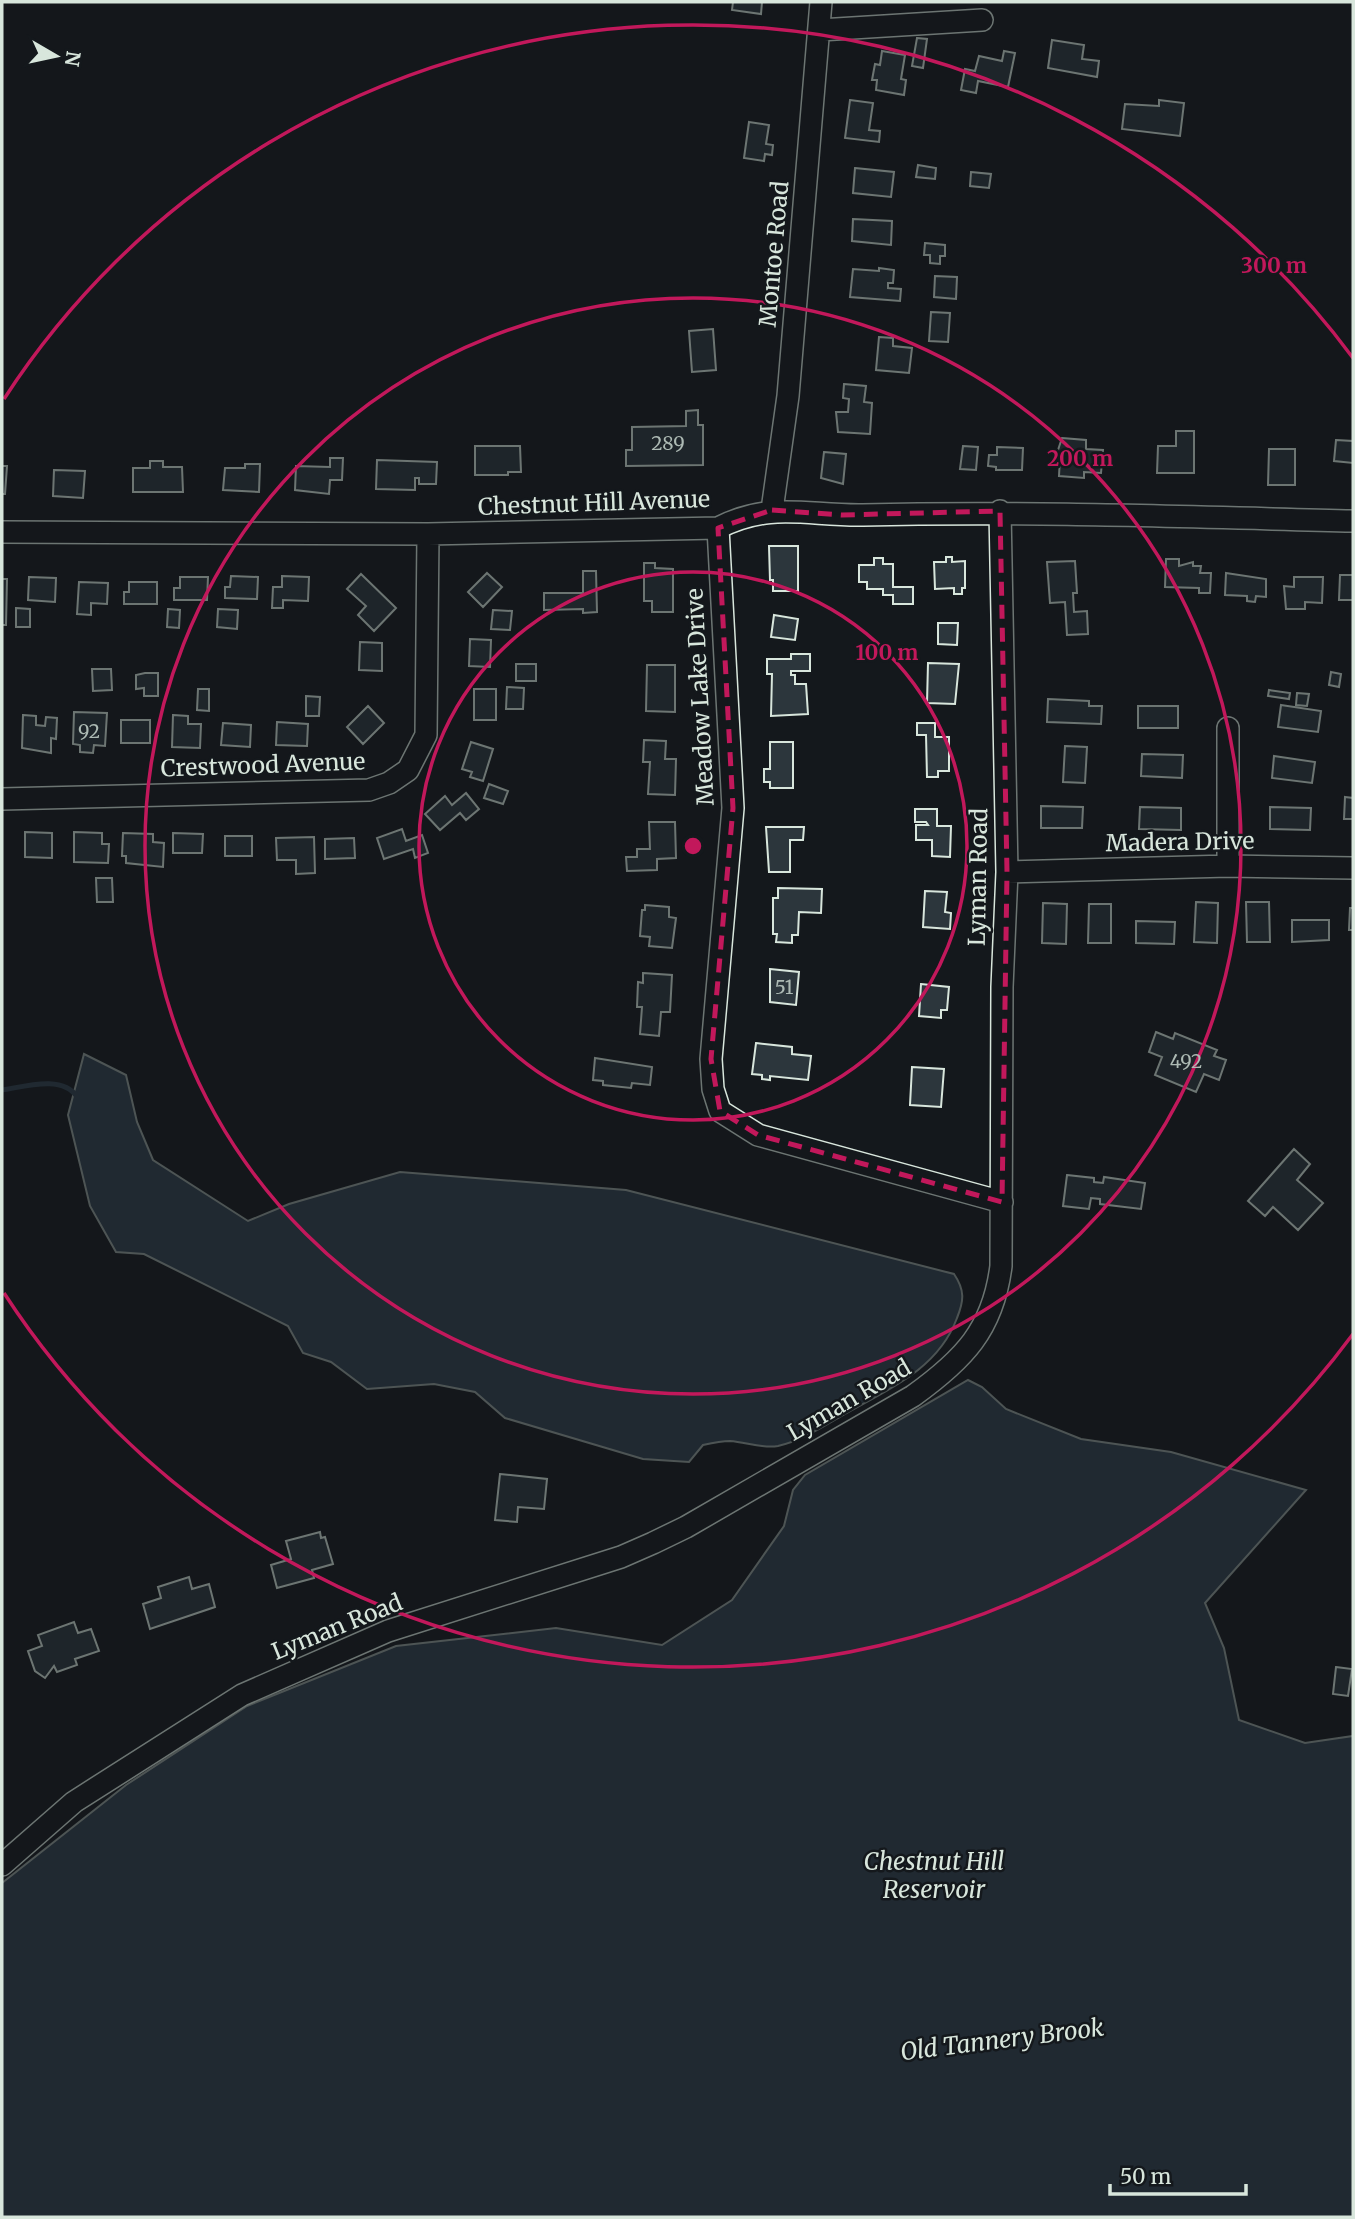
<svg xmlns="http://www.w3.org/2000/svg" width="1355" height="2219" font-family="Merriweather,serif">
<rect width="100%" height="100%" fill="#14181c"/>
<path fill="#2f3f4d" stroke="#939e99" stroke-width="2" d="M84 1054 126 1075 137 1122 153 1160 248 1221 289 1204 400 1172 626 1190 954 1274C965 1290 964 1301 957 1318 939 1367 892 1388 850 1411 827 1424 804 1440 778 1446 762 1449 746 1442 730 1441 722 1441 712 1443 703 1445L689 1462 643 1459 505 1418 475 1392 434 1384 367 1389 331 1362 303 1353 288 1326 144 1254 116 1252 90 1206 68 1115Z
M968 1380 982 1387 1006 1409 1081 1439 1171 1452 1306 1490 1205 1603 1224 1648 1239 1720 1305 1743 1353 1736V2217H2V1883L126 1785 247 1706 396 1646 556 1628 662 1645 732 1600 784 1526 793 1490 805 1475Z"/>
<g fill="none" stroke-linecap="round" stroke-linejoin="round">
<path stroke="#2f3f4d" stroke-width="5" d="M2 1090C23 1087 63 1074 77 1097"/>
</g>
<path fill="#2c363c" stroke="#d8e6dc" stroke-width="2" d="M733 2H762L761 14 732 10Z
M917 38 927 39 923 68 912 66Z
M1052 40 1084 45 1082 59 1099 61 1097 77 1048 68Z
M882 51 905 55 901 79 906 80 904 95 876 90 877 80H872L875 64 880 65Z
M1004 51 1015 53 1008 87 978 81 976 93 961 90 965 69 975 71 979 56 1002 61Z
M850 100 873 103 869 130 880 131 879 142 845 138Z
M1159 100 1184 103 1180 136 1122 129 1125 104 1159 106Z
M749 122 769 125 766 144 773 145 772 155 765 154 764 161 744 158Z
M918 165 936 168 935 179 916 177Z
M855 168 894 172 891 197 853 193Z
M971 172 991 174 989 188 970 186Z
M853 219 892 221 891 245 852 241Z
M925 243 945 245V256H940V264L930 263V255H924Z
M879 268 894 270 893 283H888V288L901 289 900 301 850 297 853 269 879 271Z
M935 276 957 277 956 299 934 297Z
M931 312 950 313 948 342 929 341Z
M713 329 716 370 692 372 689 331Z
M879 337 893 338V346L912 348 909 373 876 370Z
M844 384 866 386 864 402 872 403 870 434 838 432 836 412H848L849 399 843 398Z
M698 410V425H703V465L626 466V450H632V427L686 426V411Z
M1176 431H1194V473H1157L1158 446H1176Z
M1062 438 1086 440V449L1103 450 1101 473 1084 472V478L1059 476 1060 457 1056 456Z
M1336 440 1353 441V463L1334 461Z
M475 446H520L521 472H508V475H475Z
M963 446 978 447 976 470 960 469Z
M997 447 1023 448 1022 470H996V467L988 466 989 455H997Z
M1269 449H1295V485H1268Z
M824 452 846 454 843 484 821 478Z
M330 458H343L342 480H330L329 494 295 490 296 466 330 467Z
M377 460 437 462 436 484H419V478H415V490L376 489Z
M150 461H163V467H182L183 492H133V468H150Z
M245 464H260L259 492 223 490 225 468H245Z
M2 466H7L5 494H2Z
M54 470 85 471 83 498 53 496Z
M769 546H798V591H773V580H770Z
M946 557H952V562L965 561V588H962V594H954V588L935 589 934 562H946Z
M874 558H883V564H893V587H913V604H893V595H883V589H867V582H859V565H874Z
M1166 559H1179V566L1193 562V566H1201L1200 573H1211L1210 593H1199V588L1165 587Z
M1075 561 1077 593H1073L1074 612 1087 611 1088 634 1067 635 1065 602 1050 603 1047 562Z
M644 563H655V568L673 569V612H652V601H644Z
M583 571H596L597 612 583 613V609L544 610V593H583Z
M487 573 502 587 483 607 468 592Z
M1226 573 1266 579V597L1256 596 1255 602 1247 601V596L1225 595Z
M361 574 396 608 374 631 358 615 366 606 347 589Z
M1340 575H1353V600H1339Z
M231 576 258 577 257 599 225 598V587H230Z
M282 576 309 577 308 601 283 600V608H272L273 587H282Z
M29 577 56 578 55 602 28 600Z
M180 577H208L207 600H174V588H180Z
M1294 577H1323L1322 603 1305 602V609H1286L1284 586 1294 587Z
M2 579H7L6 625H2Z
M79 582 108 583 107 604 91 603V615L77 614Z
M129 582H157V604H124V592H129Z
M16 608 30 609V627H16Z
M168 609 180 610 179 628 167 627Z
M218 609 238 610 237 629 217 627Z
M493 610 512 611 510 630 491 629Z
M774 615 798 619 795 640 771 637Z
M938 623H958L957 645 938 644Z
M470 639 491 640 490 667 469 666Z
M360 642 382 643V671L359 670Z
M791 654H810V671H791V675H795V684H806L808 714 771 716 772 674H767V659H791Z
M928 663 959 664 955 704 927 703Z
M516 664H536V681H516Z
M647 665H675V712L646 711Z
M92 669H111L112 690 93 691Z
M1331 672 1341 674 1339 687 1329 685Z
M145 673H158V696H144V688L136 689V675Z
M507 687 524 688 523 709H506Z
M198 689H209V711L197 710Z
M474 689H496V720H474Z
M1269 690 1290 693 1289 699 1268 696Z
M1297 693 1309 694 1307 706 1296 705Z
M306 696 320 697 319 716H306Z
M1048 699 1089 701V706H1102L1101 724 1047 722Z
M1281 705 1321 711 1318 732 1278 727Z
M368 706 384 723 363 744 347 727Z
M1138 706H1178V728H1138Z
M74 712 107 713 105 746 94 745 93 753 80 752V745L73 744Z
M23 715 36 716V725L45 726 46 717 57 718 56 739 51 738V753L22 748Z
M173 715 188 716V724H201L200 748 172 747Z
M121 720H150V743H121Z
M277 722 308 724 307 746 276 745Z
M223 723 251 725 250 747 221 745Z
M917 723H935V737H949V771H938V777H927L926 735H917Z
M644 740 666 741 665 759H676L675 795 648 794 650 762H643Z
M471 742 493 749 483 781 470 777 472 772 462 769Z
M770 742H793V788H770V782H764V769H770Z
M1065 746 1087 747 1085 783 1063 782Z
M1142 754 1183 755 1182 778 1141 776Z
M1274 756 1315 762 1312 783 1272 778Z
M489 784 508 791 503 804 484 798Z
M466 793 479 809 466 820 460 813 440 830 425 814 445 796 452 805Z
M1345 797 1353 798V819H1344Z
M1041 806 1083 807 1082 828H1041Z
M1140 807 1181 808V830L1139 829Z
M1270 807 1311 808 1310 830 1270 829Z
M915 809H937V826H951L950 857 932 856V840H916V825H928L926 822H915Z
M649 822H675L676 858 657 859V870L627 871 626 857H637V849H650Z
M766 827H804L803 840H790V872H769Z
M402 829 406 841 422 835 428 853 415 858 413 849 384 859 377 838Z
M25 832 52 833V858L25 857Z
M74 832 102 833V844H109L108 863 74 862Z
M123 833 153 834V842L164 843 163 867 126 863V856H122Z
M173 833 203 834 202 853H173Z
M225 836H252V856H225Z
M314 837 315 873 296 874V860H277L276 838Z
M354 838 355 858 325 859V839Z
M96 878H112L113 902H97Z
M778 888 822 889 821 913 799 912 798 935H792V943L776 942 777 934H773V898H778Z
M925 891 947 892 945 912 951 913 950 929 923 927Z
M1196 902 1218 903 1217 943 1194 942Z
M1246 902H1269L1270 942H1247Z
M1043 903 1067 904 1066 944 1042 943Z
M1089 904H1111V943H1088Z
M645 905 669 907V917L676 918 672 948 649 946 650 937 640 936 642 910H645Z
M1350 908H1353V930H1349Z
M1292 920H1329V940L1292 942Z
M1136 921 1175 922 1174 944 1136 943Z
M770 969 799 972 796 1005 770 1002Z
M643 973 672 975 670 1012H661L659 1036 640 1034 642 1007H637L638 982 643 983Z
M921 984 949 987 947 1010H941V1018L919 1016Z
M1156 1032 1173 1039 1175 1033 1217 1050 1214 1056 1226 1060 1219 1080 1204 1074 1196 1092 1155 1075 1162 1057 1149 1052Z
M756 1043 792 1047V1054L811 1056 808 1080 770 1076V1080L762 1079V1075L752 1074Z
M595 1058 652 1067 650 1085 632 1083 631 1088 603 1085V1081L593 1080Z
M912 1067 944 1069 941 1107 910 1105Z
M1294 1149 1310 1164 1297 1180 1323 1203 1298 1230 1273 1207 1265 1216 1248 1201Z
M1067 1175 1094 1178V1182L1103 1183 1104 1177 1145 1183 1141 1209 1100 1204V1199L1091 1198 1089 1209 1063 1206Z
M500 1474 547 1479 544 1509 518 1507 517 1522 495 1520Z
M320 1532 321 1538 325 1537 333 1564 312 1570 314 1578 277 1588 271 1565 291 1559 286 1541Z
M189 1577 192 1589 209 1584 215 1607 150 1629 143 1604 161 1598 158 1587Z
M74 1622 78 1633 91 1629 99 1651 75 1659 77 1665 57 1672 54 1666 45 1678 35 1671 28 1651 42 1646 38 1635Z
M1336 1667 1352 1669 1348 1696 1333 1694Z"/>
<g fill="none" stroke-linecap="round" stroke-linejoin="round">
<g stroke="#d8e6dc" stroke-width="24">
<path id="minor" d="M820 30 982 20
M772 510 788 396 821 2
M718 528 733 808 711 1059 713 1089 720 1111 758 1135 1002 1202
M2 532 428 534 718 528C771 501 807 516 863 515 1027 511 1190 517 1353 521
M1228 728V866
M2 799 369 790 389 783 408 770 426 735 428 534
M1007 872 1228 866 1353 868
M2 1865 74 1802 242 1695 388 1631 621 1557 653 1543 686 1527 913 1396C963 1360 993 1330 1001 1266L1002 987 1007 872 1000 511"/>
</g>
<use href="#minor" stroke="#14181c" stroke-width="21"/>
</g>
<path d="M0 0H1355V2219H0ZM772 510 841 515 1000 511 1007 872 1002 1202 758 1135 720 1111 711 1059 733 808 718 528Z" fill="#14181c" fill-opacity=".55" fill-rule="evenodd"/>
<path fill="none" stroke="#c2185b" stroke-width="5" stroke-dasharray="14 9" stroke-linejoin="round" d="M772 510 841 515 1000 511 1007 872 1002 1202 758 1135 720 1111 711 1059 733 808 718 528Z"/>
<g fill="none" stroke="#c2185b" stroke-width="3.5">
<circle cx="693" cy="846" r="274"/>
<circle cx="693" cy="846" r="548"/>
<path d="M1353 1334A821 821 0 0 1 4 1293M4 399A821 821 0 0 1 1353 358"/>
</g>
<g text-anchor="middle" stroke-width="5" stroke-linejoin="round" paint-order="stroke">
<g font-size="19" fill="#adbab4">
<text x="668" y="450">289</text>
<text x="89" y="738">92</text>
<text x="784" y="994">51</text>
<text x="1186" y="1068">492</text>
</g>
<g font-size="23" fill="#d8e6dc" stroke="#14181c">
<text transform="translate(774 254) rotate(-85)" y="8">Montoe Road</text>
<text transform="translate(594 503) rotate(-2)" y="8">Chestnut Hill Avenue</text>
<text transform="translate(700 697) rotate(-93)" y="8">Meadow Lake Drive</text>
<text transform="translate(263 765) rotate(-2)" y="8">Crestwood Avenue</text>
<text transform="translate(1180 842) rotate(-1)" y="8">Madera Drive</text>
<text transform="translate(978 877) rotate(-89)" y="8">Lyman Road</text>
<text transform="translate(849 1400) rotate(-30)" y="8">Lyman Road</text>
<text transform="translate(337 1627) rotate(-22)" y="8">Lyman Road</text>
</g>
<g font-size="24" font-style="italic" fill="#d8e6dc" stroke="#14181c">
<text x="934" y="1870">Chestnut Hill<tspan x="934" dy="28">Reservoir</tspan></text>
<text transform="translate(1002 2040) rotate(-7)" y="8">Old Tannery Brook</text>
</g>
</g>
<circle cx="693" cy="846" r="10" fill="#c2185b" stroke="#14181c" stroke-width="3.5"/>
<g font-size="21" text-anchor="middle" font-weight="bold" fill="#c2185b" stroke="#14181c" stroke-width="5" stroke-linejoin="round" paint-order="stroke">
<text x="1274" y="273">300 m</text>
<text x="1080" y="466">200 m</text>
<text x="887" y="660">100 m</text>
</g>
<rect width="1355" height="2219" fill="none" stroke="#d8e6dc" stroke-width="7"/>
<g transform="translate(56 56) rotate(99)" stroke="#14181c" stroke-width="5" paint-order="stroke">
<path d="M0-5L12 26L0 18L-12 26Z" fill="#d8e6dc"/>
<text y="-10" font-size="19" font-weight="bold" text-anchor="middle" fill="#d8e6dc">N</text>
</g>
<path d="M1110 2184v10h136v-10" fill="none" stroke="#d8e6dc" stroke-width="3.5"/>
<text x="1120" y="2184" font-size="21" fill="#d8e6dc" stroke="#14181c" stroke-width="5" paint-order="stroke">50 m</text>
</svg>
